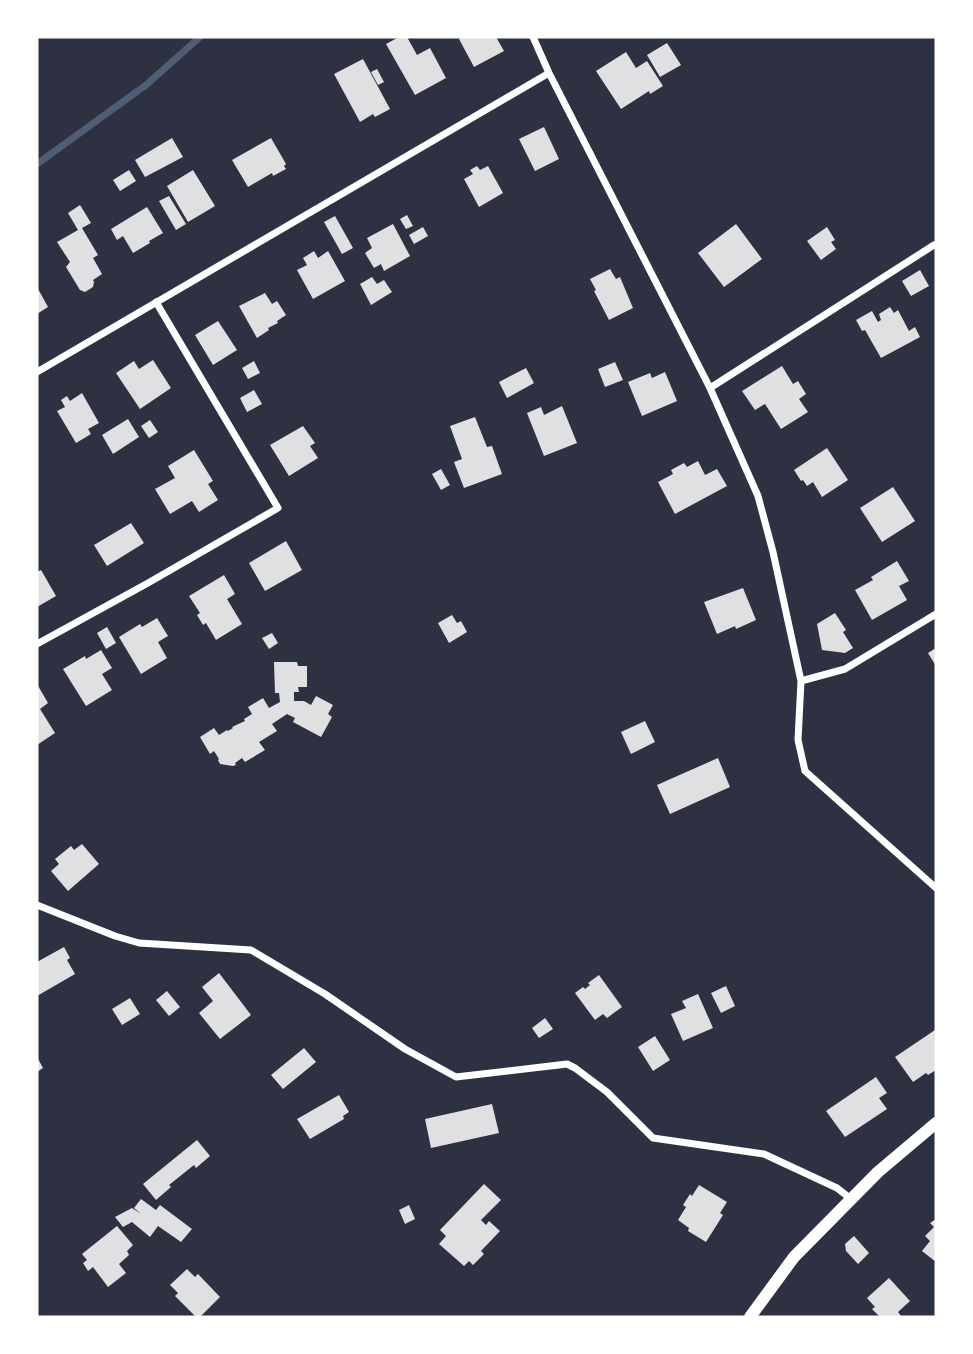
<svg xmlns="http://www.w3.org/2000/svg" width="973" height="1354" font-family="'Work Sans',sans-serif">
<rect width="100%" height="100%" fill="#2d3142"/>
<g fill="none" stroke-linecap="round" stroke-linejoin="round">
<path stroke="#4f5d75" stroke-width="7" d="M37 164 146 85 200 37"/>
</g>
<path fill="#e0e0e3" d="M399 37H407L417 55 430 48 446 78 415 95 386 44Z
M463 37H496L504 51 474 67 459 39Z
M667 43 681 65 660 77 647 55Z
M626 52 636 68 647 61 663 86 650 94 649 91 621 109 596 71Z
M363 59 390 109 375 117 373 114 360 122 334 74Z
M377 69 384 82 378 85 371 72Z
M544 127 559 159 535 171 519 139Z
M172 138 183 157 145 177 135 160Z
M271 138 286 164 284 166 286 169 273 176 272 173 248 187 232 160Z
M477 166 480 170 488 166 503 193 479 207 464 179 473 174 470 170Z
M129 170 136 181 120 191 113 180Z
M193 170 215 206 188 222 167 186Z
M169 196 186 224 176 230 159 201Z
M80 205 91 223 82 228 98 255 93 258 102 274 93 280 94 282 93 287 85 292 80 290 66 267 70 262 57 242 78 230 68 213Z
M147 207 163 233 149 241 150 243 133 253 123 236 117 240 111 229Z
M407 215 413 226 406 229 400 219Z
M335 216 353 248 342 254 324 222Z
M393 224 410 256 384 271 381 264 374 268 365 253 372 248 367 238Z
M736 224 762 259 724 287 698 253Z
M423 227 428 236 414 244 409 235Z
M827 227 835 240 831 242 836 249 821 260 807 241Z
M314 251 318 258 328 251 345 281 313 299 297 270 307 265 303 258Z
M610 269 616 279 620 277 633 308 609 320 594 291 596 290 590 279Z
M920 270 929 286 911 296 902 281Z
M372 277 377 284 384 280 392 292 371 305 360 284Z
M37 287 48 307 37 314Z
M265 293 272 304 277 301 286 315 277 321 278 323 268 328 269 330 257 338 239 306Z
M890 307 894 313 898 310 909 331 915 327 920 337 881 358 865 330 862 331 856 320 872 311 878 322 881 320 879 314Z
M218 321 237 350 213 365 195 335Z
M153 360 171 388 140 409 116 373 134 361 139 369Z
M254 361 260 373 248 379 242 368Z
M615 362 623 380 605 387 598 369Z
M782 366 793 384 798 381 806 394 799 399 808 412 781 429 765 404 755 410 742 391Z
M526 368 534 383 507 398 499 382Z
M665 372 677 401 642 416 628 382 650 373 652 378Z
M254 390 262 404 247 412 240 398Z
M82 393 99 423 88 429 91 434 76 443 57 411 65 407 61 400 67 396 70 401Z
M562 406 577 443 544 456 527 413 541 407 544 415Z
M475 417 487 447 492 446 502 474 464 488 454 462 462 459 450 426Z
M128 419 139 437 113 454 102 435Z
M150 420 158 432 149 438 141 426Z
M303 426 315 443 310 446 318 458 289 476 270 445Z
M827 448 848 480 822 497 813 482 807 486 803 480 801 481 794 470Z
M194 450 213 481 208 484 218 500 199 512 192 501 170 514 155 489 175 478 168 466Z
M698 461 705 475 717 469 727 486 675 514 658 482 673 474 671 470 684 463 687 467Z
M441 469 450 485 441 490 432 474Z
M893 487 915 521 882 542 860 508Z
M131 523 144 543 107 566 94 545Z
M286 541 302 570 265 591 249 563Z
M897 561 909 581 899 586 907 600 872 620 855 590 873 580 871 577Z
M41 570 56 596 37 607V572Z
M224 575 235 594 227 599 242 624 216 640 206 623 203 625 197 615 200 613 189 596Z
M743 588 756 620 736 629 735 626 717 634 704 602Z
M835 613 846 630 843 632 853 648 845 653 822 650 817 624Z
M452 615 457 623 461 621 467 632 449 643 438 623Z
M157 618 168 636 158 642 167 658 141 674 119 637 140 624 142 627Z
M107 627 116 643 106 649 97 633Z
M272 633 278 643 269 649 262 638Z
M936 648V666L928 653Z
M101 650 112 668 102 674 112 690 86 706 63 669 85 656 86 659Z
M274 662H297L298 666H307V687H298L299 692H294V701H304L311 705 316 696 333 705 328 714 332 717 321 737 293 722 295 718 287 714 272 724 277 731 259 742 265 750 245 762 242 758 235 763 236 765 233 766 220 764 218 760 219 759 214 751 210 754 200 737 214 728 219 735 227 730 228 731 233 728 232 727 245 721 244 719 252 714 248 707 263 698 269 708 280 702 279 693H275Z
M37 684 48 703 40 709 55 733 37 745Z
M645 721 655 742 631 754 621 732Z
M718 758 730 787 670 814 657 785Z
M82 844 99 864 68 891 51 871 59 864 55 859 71 846 74 850Z
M64 947 70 958 67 960 75 974 37 996V962Z
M219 973 251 1015 220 1039 199 1013 213 1001 202 987Z
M599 975 622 1007 607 1018 603 1014 595 1020 575 993 583 987 585 989 590 985 588 983Z
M726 986 735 1006 721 1013 711 993Z
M167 991 180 1007 169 1016 156 1000Z
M698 994 713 1028 683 1041 671 1014 686 1008 682 1001Z
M130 998 140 1014 122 1025 112 1009Z
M545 1018 553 1029 539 1038 532 1028Z
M935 1030 936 1070 928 1075 926 1073 913 1082 895 1057Z
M655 1036 670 1060 653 1071 638 1047Z
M304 1048 316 1062 283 1089 271 1075Z
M37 1057 43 1068 37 1072Z
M876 1077 887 1093 879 1098 887 1109 845 1137 826 1111Z
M339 1095 349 1112 343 1116 344 1119 310 1139 297 1119Z
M492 1104 499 1133 431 1148 425 1119Z
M197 1140 210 1156 196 1168 194 1165 169 1185 171 1187 156 1200 143 1184Z
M484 1184 501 1200 481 1220 486 1225 489 1221 500 1231 481 1251 484 1254 473 1265 469 1261 464 1266 439 1244 446 1236 440 1230Z
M699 1185 727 1202 720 1213 723 1215 706 1242 688 1231 689 1228 678 1220 686 1207 683 1205 690 1194 692 1196Z
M141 1199 156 1210 160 1205 192 1229 181 1242 158 1226 150 1237 132 1222 123 1227 115 1217 132 1208 141 1214 134 1208Z
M409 1205 415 1219 405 1224 399 1210Z
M936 1219V1262L922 1251 930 1241 925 1236 934 1227 930 1223Z
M117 1226 133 1245 127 1251 129 1255 119 1264 126 1273 108 1287 93 1267 88 1271 83 1263 87 1260 82 1254Z
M854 1236 869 1253 858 1264 846 1251 845 1244Z
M187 1269 195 1277 198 1274 220 1297 200 1317H196L175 1296 178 1293 170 1285Z
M889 1278 910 1301 898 1312 901 1316 899 1317H880L872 1309 875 1307 867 1298Z"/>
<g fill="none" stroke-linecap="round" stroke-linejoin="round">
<path stroke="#fff" stroke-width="7" d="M533 37 549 73 710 388 758 496 773 552 801 681 798 740 805 771 936 888
M37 372 549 73
M710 388 934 245
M37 644 148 583 278 508 156 302
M801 681 845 669 936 614
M37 905 115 936 139 943 251 950 325 994 405 1049 456 1077 567 1064 575 1068 607 1092 653 1138 764 1154 837 1188 851 1199"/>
<path stroke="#fff" stroke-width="12" d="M750 1317 794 1257 878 1172 936 1123"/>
</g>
<rect width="973" height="1354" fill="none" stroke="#ffffff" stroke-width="77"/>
</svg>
